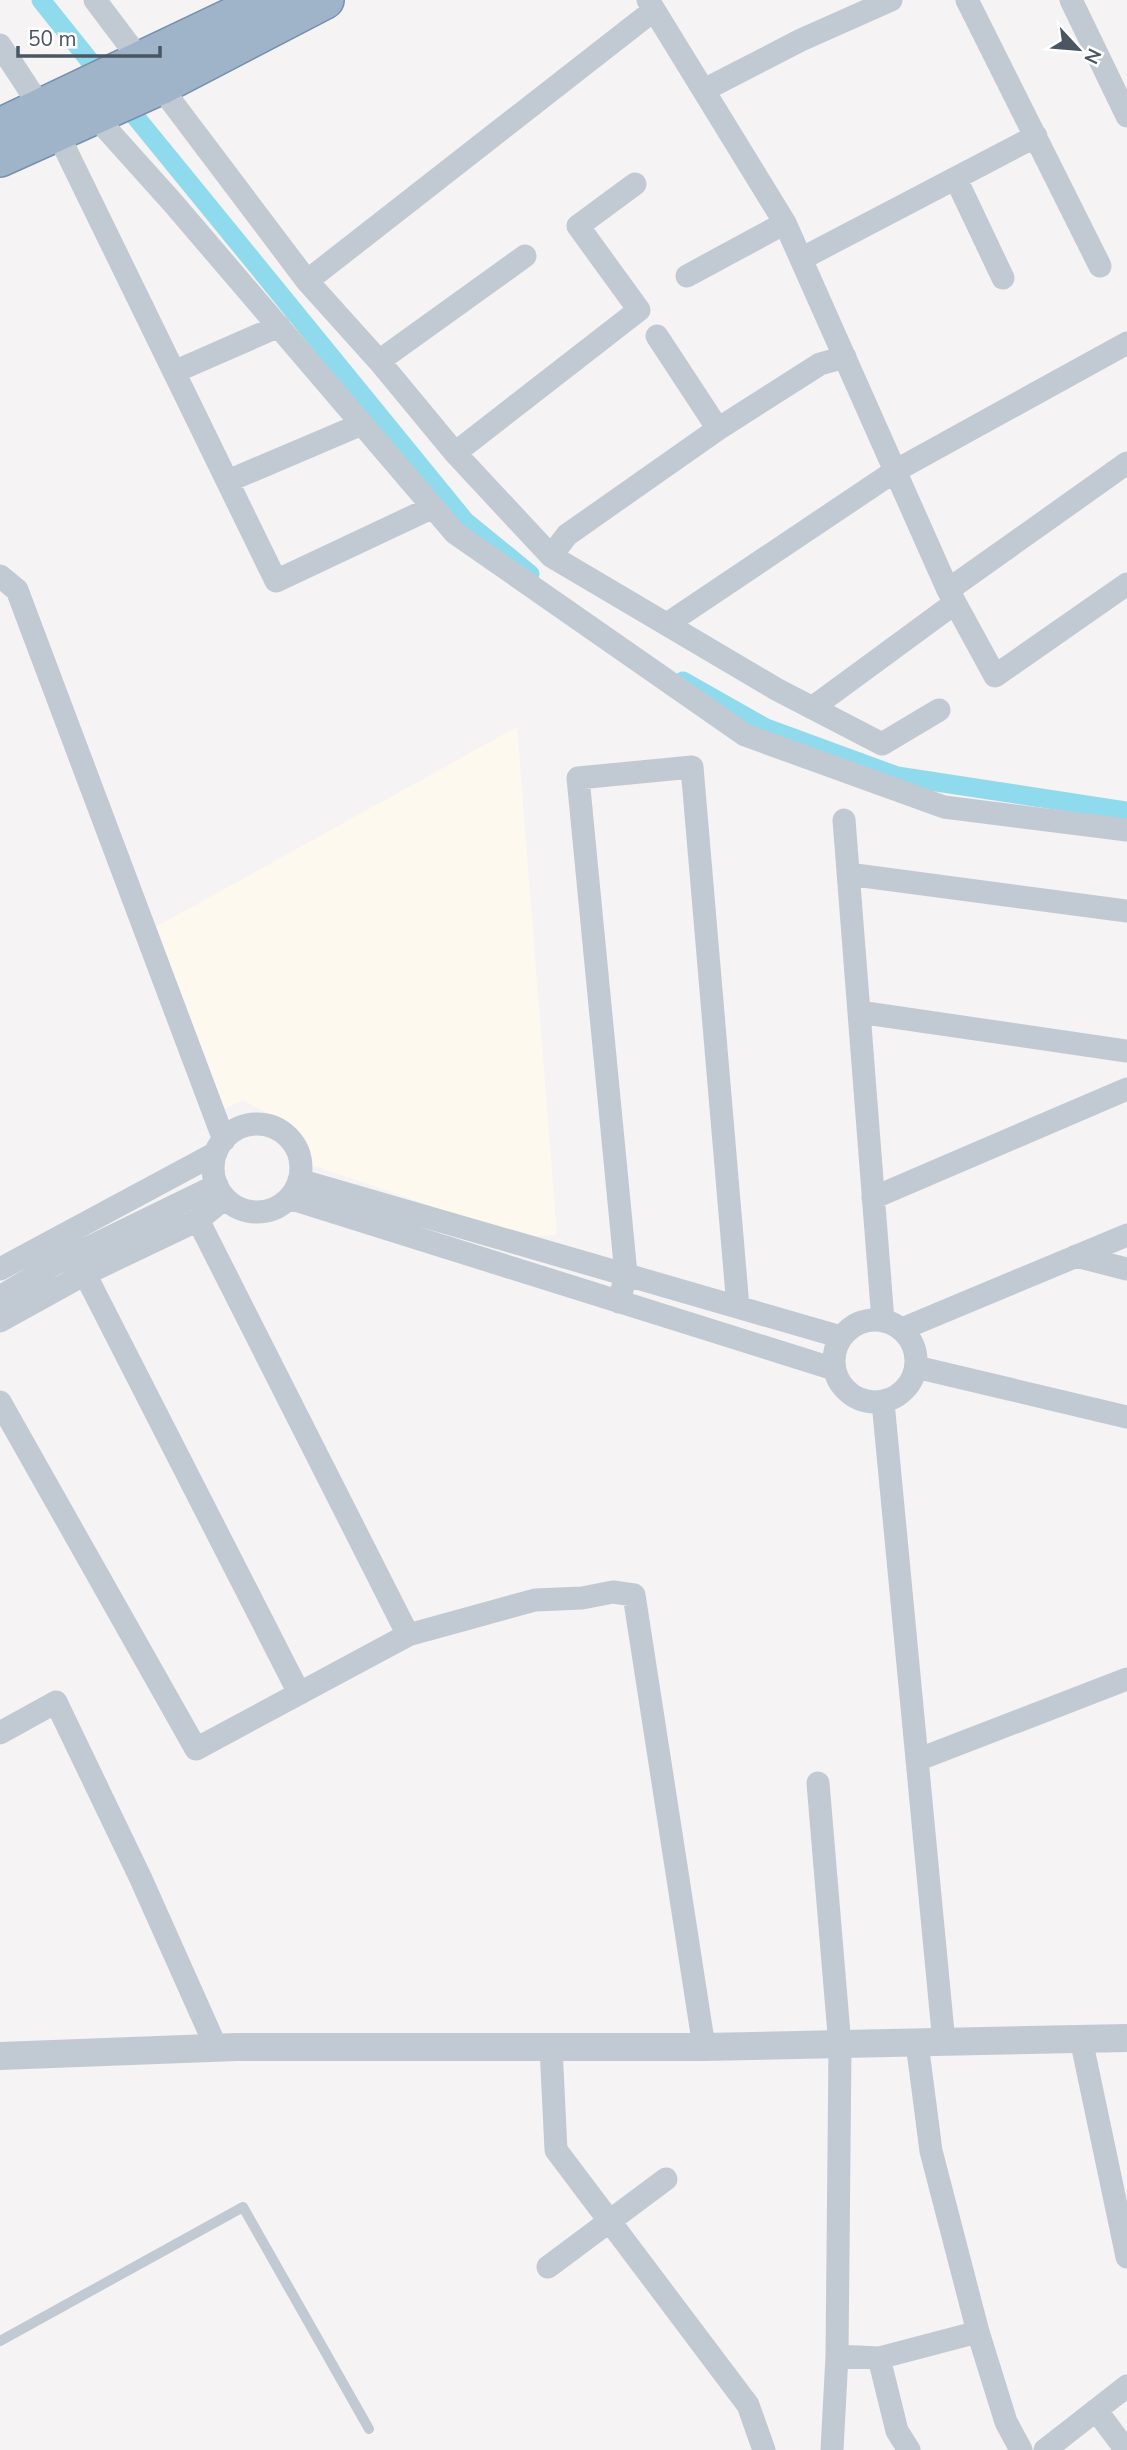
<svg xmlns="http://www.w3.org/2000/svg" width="1127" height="2450" font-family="'Nunito Sans',sans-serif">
<rect width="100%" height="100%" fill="#f5f3f3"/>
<path fill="#fdf9ef" d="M517 727 557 1235 521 1237 301 1161 297 1149 274 1117 243 1100 211 1115 141 935Z"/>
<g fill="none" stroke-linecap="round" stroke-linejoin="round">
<path stroke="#90daee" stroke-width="19" d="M41 0 97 70
M130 110 465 521 530 574
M683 681 766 728 897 776 1127 811"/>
<g stroke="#7690ad" stroke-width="40">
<path id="trunk" d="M0 127 267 0
M0 158 160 86 325 0"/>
</g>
<path stroke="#c1cad2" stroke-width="10" d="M0 2341 243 2207 369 2429"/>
<path stroke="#c1cad2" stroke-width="23" d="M95 0 307 281 379 361 455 453 551 556 776 689 882 744 939 710
M648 0 785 223 948 590
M967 0 1100 266
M1071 0 1127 116
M0 45 57 132 276 581 433 507
M704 90 801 40 891 0
M94 115 173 203 455 533 745 735 944 807 1127 830
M956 179 1003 278
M801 259 1036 136
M687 276 785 223
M307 281 654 10
M657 336 718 429
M379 361 525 256
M174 372 279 326
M455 453 639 310 578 226 635 184
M1127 463 948 590 995 676 1127 584
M228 481 362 424
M551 556 567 535 718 429 820 364 845 357
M0 576 17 590 224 1140
M667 624 895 471 1127 343
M812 708 955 603
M844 820 883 1321
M848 874 1127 911
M859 1012 1127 1051
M213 1168a44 44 0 1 1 88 0a44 44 0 1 1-88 0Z
M299 1180 841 1337
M289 1198 834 1369
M873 1198 1127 1089
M198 1220 408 1635
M1076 1256 1127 1269
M0 1269 216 1153
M85 1274 299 1693
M0 1297 55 1264 217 1185
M619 1302 626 1274 578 778 692 767 738 1307
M834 1361a41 41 0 1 1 82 0a41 41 0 1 1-82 0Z
M0 1321 85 1274 198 1220 225 1198
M902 1329 1127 1235
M916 1367 1127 1417
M0 1402 196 1749 408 1635 535 1600 582 1598 613 1592 634 1595 704 2047
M883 1402 944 2043
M0 1733 56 1702 141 1879 216 2047
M917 1760 1127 1679
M818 1783 840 2046 837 2356 832 2450
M1081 2039 1127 2257
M917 2043 931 2151 978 2332 1006 2422 1021 2450
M551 2047 556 2150 748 2405 764 2450
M548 2267 666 2179
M837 2356 879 2358 978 2332
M879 2358 897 2431 909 2450
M1096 2410 1126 2450
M1045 2450 1127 2386"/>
<path stroke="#c1cad2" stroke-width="28" d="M0 2056 236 2047H704L1127 2038"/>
<use href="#trunk" stroke="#9fb4c9" stroke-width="37"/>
</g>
<g transform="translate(1078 49) rotate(116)" stroke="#ffffff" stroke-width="5" paint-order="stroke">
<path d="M0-5L12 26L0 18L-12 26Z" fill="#4a5661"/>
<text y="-10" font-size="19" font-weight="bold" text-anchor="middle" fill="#4a5661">N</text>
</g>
<path d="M18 46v10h142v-10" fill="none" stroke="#4a5661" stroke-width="3.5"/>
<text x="28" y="46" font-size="21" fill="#4a5661" stroke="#ffffff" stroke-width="5" paint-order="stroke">50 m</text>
</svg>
